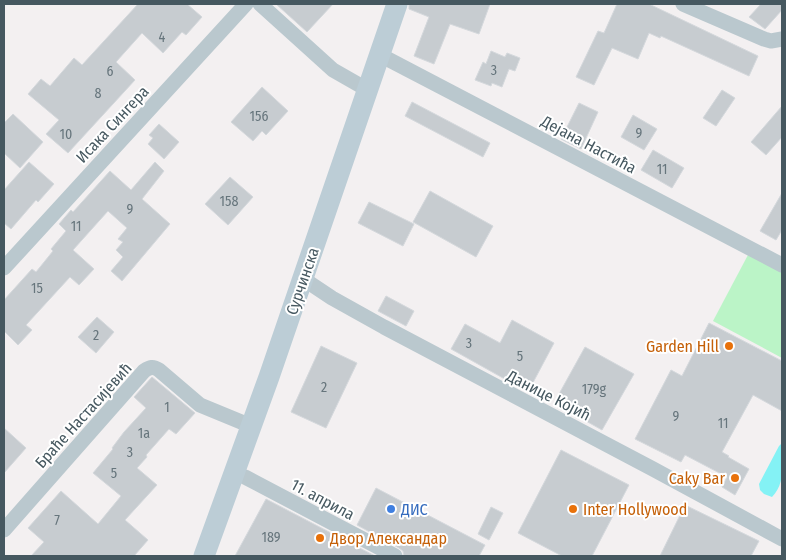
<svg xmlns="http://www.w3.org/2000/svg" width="786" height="560" font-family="'Fira Sans Condensed',sans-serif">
<rect width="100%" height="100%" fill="#f3f0f1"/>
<path fill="#bbf4c7" d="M749 253 782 271V358L713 321Z"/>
<path fill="#84f2f5" d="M782 443C782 461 786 483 772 497L764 494 760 490 759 484 779 446Z"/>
<path fill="#c7ccd0" stroke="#d4d8dc" d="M138 4H187L202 17 186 35 182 32 163 53 142 33 116 62 135 80 68 153 46 134 59 120 28 94 41 79 50 86 74 58 82 65Z
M276 4H333L307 32Z
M409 4H490L479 34 450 24 434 64 414 56 429 17 409 9Z
M617 4H649L758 56 749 76 661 36 660 38 649 33 638 59 612 48 594 85 576 77 598 31 604 33Z
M761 4H782V10L765 29 749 17Z
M491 51 505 57 507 53 520 58 515 71 509 69 502 87 492 83 491 86 475 80 483 62 486 64Z
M262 87 288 111 266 135 262 131 253 141 231 122Z
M722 90 735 98 716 126 703 118Z
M412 102 490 143 483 157 405 116Z
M579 103 598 112 581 149 561 139Z
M782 106V137L766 155 751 142Z
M13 114 43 142 20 168 4 153V123Z
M633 115 657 129 644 150 621 137Z
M159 124 179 142 164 159 148 144 153 138 149 135Z
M653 150 684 168 672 188 641 170Z
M29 162 54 184 38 202 36 200 11 229 4 223V190Z
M155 162 164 171 142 199 170 224 122 281 111 271 123 257 116 250 123 242 118 239 127 228 108 211 73 250 94 269 79 285 70 277 26 325 32 330 18 345 4 331V300L32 269 36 272 53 251 51 249 66 231 59 224 71 210 73 212 110 171 131 190Z
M230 177 253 197 228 225 205 204Z
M430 191 493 226 476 257 413 222Z
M782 193V230L776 240 760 231Z
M369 202 414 224 403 246 358 223Z
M386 296 414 311 406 326 378 311Z
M97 317 114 332 96 353 78 337Z
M512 320 554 343 528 392 451 349 465 324 500 343Z
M709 323 782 361V411L753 395 722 452 729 456 728 457 749 469 735 495 722 487 727 477 685 455 681 462 635 439 671 370 682 376Z
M321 346 357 363 326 428 291 412Z
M585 347 634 374 602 430 554 403Z
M152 377 195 413 176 434 169 429 146 455 147 457 137 468 157 485 125 520 148 540 134 556H31L44 542 28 528 61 491 98 524 121 496 93 473 113 449 112 448 124 432 146 408 134 397Z
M4 428 26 448 4 473Z
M561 450 629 485 592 556H562L518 533Z
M376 488 485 545 479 556H404L403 551 399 548 357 525Z
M266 499 375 556H235Z
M685 505 759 541 751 556H660Z
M491 507 503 513 489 540 478 534Z"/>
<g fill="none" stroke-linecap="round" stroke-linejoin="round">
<path stroke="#bac8ce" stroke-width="15" d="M260 4 333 70 368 90
M683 4 764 39 771 41 782 39
M380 55 782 265
M4 268 246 4
M302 278 332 298 384 327 653 469 782 539
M234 473 245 477 395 556
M4 530 144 371C150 367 153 366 159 370L200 405 251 426"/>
<path stroke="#bccdd6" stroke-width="21" d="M204 556 269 377 397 4"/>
</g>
<g fill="#e8710a" stroke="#fff" stroke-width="2">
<circle cx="729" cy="346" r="5"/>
<circle cx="735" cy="478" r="5"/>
<circle cx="573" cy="509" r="5"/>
<circle cx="320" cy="538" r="5"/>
</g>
<circle fill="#3f7fe0" stroke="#fff" stroke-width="2" cx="391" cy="509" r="5"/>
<g text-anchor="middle" stroke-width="4" stroke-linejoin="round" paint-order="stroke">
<g font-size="14" fill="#66757c">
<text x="162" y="42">4</text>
<text x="494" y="75">3</text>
<text x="110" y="76">6</text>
<text x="98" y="98">8</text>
<text x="259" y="121">156</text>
<text x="639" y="138">9</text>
<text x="66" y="139">10</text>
<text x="662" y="174">11</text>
<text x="229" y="206">158</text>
<text x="130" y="214">9</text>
<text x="76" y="231">11</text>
<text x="37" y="293">15</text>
<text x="96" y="340">2</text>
<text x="469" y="348">3</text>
<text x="520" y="361">5</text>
<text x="324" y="392">2</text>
<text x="594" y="394">179g</text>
<text x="167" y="412">1</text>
<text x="676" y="421">9</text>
<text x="723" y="428">11</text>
<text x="144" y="438">1a</text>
<text x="130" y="457">3</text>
<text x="114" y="478">5</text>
<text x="57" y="525">7</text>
<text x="271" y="542">189</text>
</g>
<g font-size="16" fill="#465860" stroke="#fff">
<text transform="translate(112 124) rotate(-47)" y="6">Исака Сингера</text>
<text transform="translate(589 144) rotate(28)" y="6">Дејана Настића</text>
<text transform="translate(302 281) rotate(-71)" y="6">Сурчинска</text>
<text transform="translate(549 395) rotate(27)" y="6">Данице Којић</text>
<text transform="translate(83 415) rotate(-48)" y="6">Браће Настасијевић</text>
<text transform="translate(323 499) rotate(28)" y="6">11. априла</text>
</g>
<g font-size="16" fill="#c56008" stroke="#fff" text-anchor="end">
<text x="719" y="352">Garden Hill</text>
<text x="725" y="484">Caky Bar</text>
<text x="583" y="515" text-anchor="start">Inter Hollywood</text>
<text x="330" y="544" text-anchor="start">Двор Александар</text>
</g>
<g font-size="16" fill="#366cbe" stroke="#fff" text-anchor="start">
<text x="401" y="515">ДИС</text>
</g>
</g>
<rect width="786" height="560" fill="none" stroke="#465860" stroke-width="10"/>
</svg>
